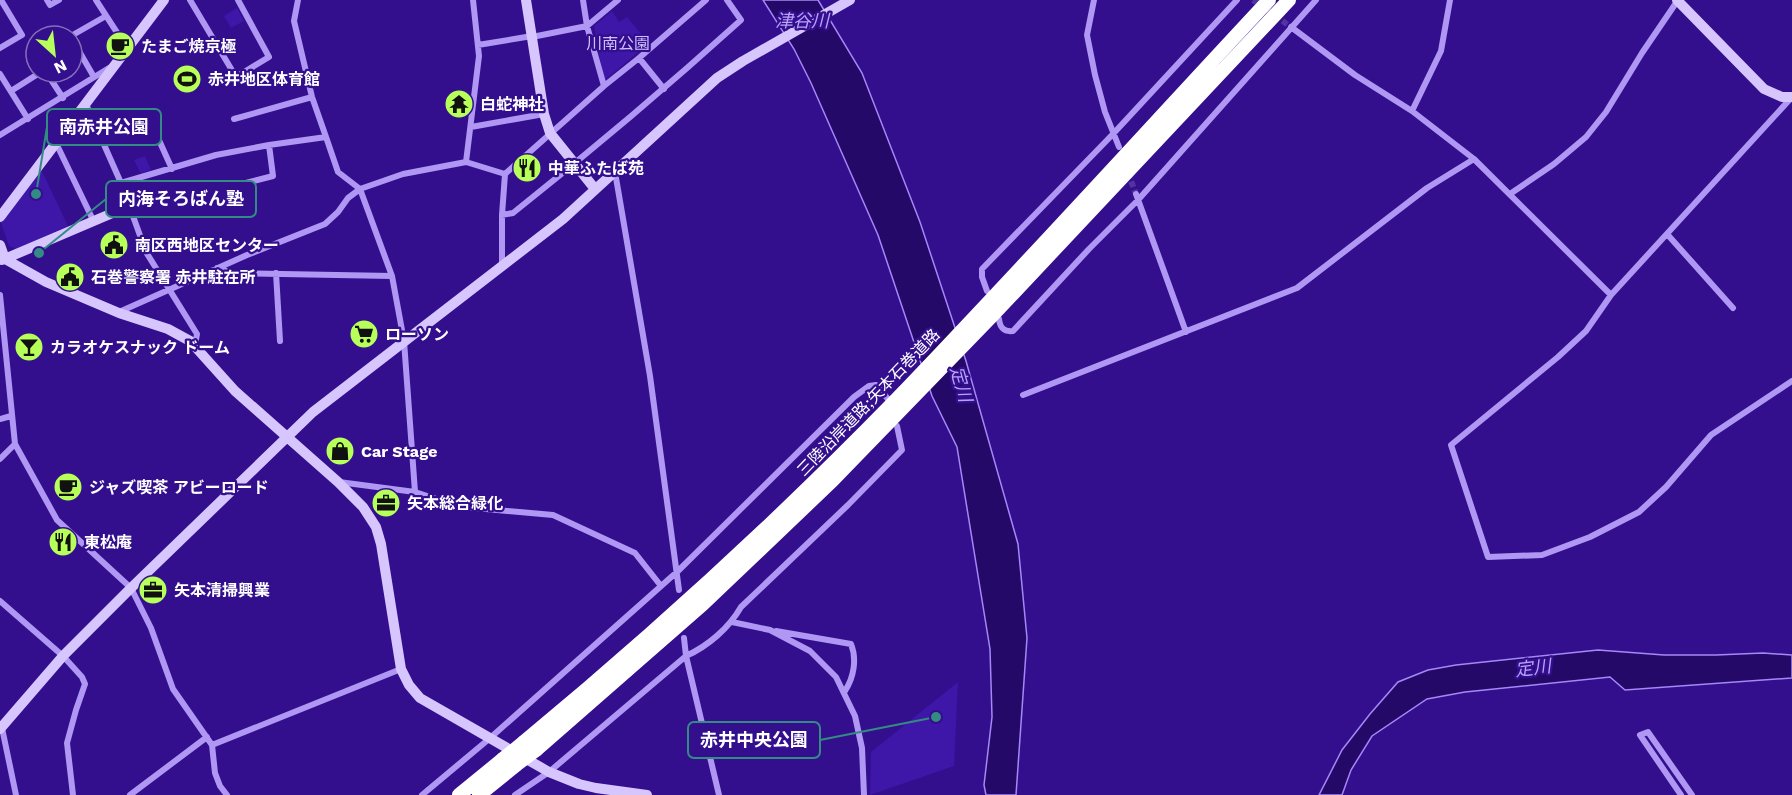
<svg xmlns="http://www.w3.org/2000/svg" width="1792" height="795" font-family="'Work Sans','Noto Sans JP',sans-serif">
<rect width="100%" height="100%" fill="#330f8e"/>
<path fill="#3e16a8" d="M237 8 244 21 231 28 224 16Z
M612 11 619 22 627 17 649 43 604 81 594 26Z
M145 156 151 170 142 173 140 172 134 160Z
M40 167 68 226 16 249 9 246 0 220Z
M958 682 954 766 870 795 871 752Z"/>
<path fill="#250969" stroke="#a588f7" stroke-width="1.5" d="M763 0H818L862 73 920 222 966 361 1018 544 1027 638 1016 795H986L984 785 992 717 990 649 957 447 932 396 878 235 811 83 794 49Z
M1598 650 1664 655H1716L1763 653 1792 655V678L1625 690 1610 677 1465 692 1427 699 1372 736 1351 770 1342 795H1319L1342 750 1370 714 1398 682 1428 670 1456 665Z"/>
<g fill="none" stroke-linecap="round" stroke-linejoin="round">
<path stroke="#52339f" stroke-width="6" stroke-dasharray="6 3" stroke-linecap="butt" d="M1253 0 1291 27
M1128 173 1136 194"/>
<path stroke="#b097f3" stroke-width="6" d="M47 0 50 5 59 0
M96 0 127 48
M190 0 236 77 269 57 238 0
M298 0 294 21 312 97 326 137 338 172 360 189 392 276 404 341 415 492
M583 0 587 26 604 86
M1094 0 1087 35 1095 75 1105 112 1119 147
M1291 27 1355 75 1412 111 1474 159 1611 295
M71 36 106 16
M532 37 587 26 618 0
M72 39 94 77
M478 45 532 36
M0 48 22 35 1 0
M639 58 664 89
M46 72 63 98
M0 74 28 119
M11 91 41 72
M1792 97 1611 295 1586 331 1558 357 1451 445 1488 557 1542 555 1590 537 1639 512 1666 487 1711 435 1792 381
M86 104 121 183 146 252 197 334 195 345
M1412 111 1441 51 1450 0
M234 119 312 97
M471 127 544 114
M0 135 109 68
M102 139 149 118 172 169
M56 143 94 222
M466 162 479 56 473 0
M615 172 650 376 679 590
M121 183 216 155 269 145 326 137
M1136 194 1186 332
M1510 194 1554 164 1586 137 1606 112 1642 53 1678 0
M132 212 273 176 269 145
M502 215 513 213C591 151 667 87 741 20L727 0
M1667 234 1733 308
M502 267V215L505 174 604 86 639 58 706 0
M217 268 233 273 392 276
M276 273 280 341
M987 291 982 277V269L1113 134 1237 0
M0 295 15 444 57 520 131 588 151 628 173 689 212 745 215 773 220 786 227 795
M119 312 247 255 325 224 338 212 348 198 360 189 403 174 466 162 505 174
M999 319C1000 328 1004 332 1013 331L1089 249 1138 200 1316 0
M1023 395 1297 288 1427 188 1474 159
M0 419 11 416
M0 459 15 444
M339 482 415 492 455 505 475 508 553 515 635 553 661 586
M0 601 63 656 82 677 85 684 76 710 67 743 73 795
M732 622 770 630 810 651 836 677 855 716 862 748 864 795
M776 631 851 644C857 659 854 677 845 691
M684 638 686 656 719 795
M2 728 16 795
M212 745 401 669
M130 795 207 737
M422 795 489 739 678 571 854 397 869 386 876 385 888 399
M515 795 549 772 686 656C708 646 729 628 741 607L848 505 902 450 897 426
M1681 795 1640 735 1648 732 1692 795"/>
<path stroke="#d6c6fd" stroke-width="10" d="M526 0 544 114 550 133 595 189
M1677 0 1764 89 1782 97H1792
M0 217 164 0
M0 245 5 259 46 282 119 313 168 329 190 341 235 391 338 482 363 507 376 527 381 544 401 669 409 685 420 698 549 772 579 784 596 788 647 795
M2 260 129 206
M0 729 63 656 131 588 313 412 563 219 717 78 743 61 850 0"/>
<path stroke="#fff" stroke-width="14" d="M524 742C653 635 777 522 894 402 1021 270 1144 134 1269 0
M536 750 703 604 833 480 992 316 1289 0
M459 795 503 759
M479 795 516 765"/>
<path stroke="#fff" stroke-width="14" d="M503 759 524 742
M516 765 536 750"/>
</g>
<defs>
<g id="cafe-disc" transform="scale(1.5)"><circle r="9.5" fill="#b7ff59" stroke="#330f8e"/><path d="M-5.5-4.5H6V0H3Q3 3.5 0 3.5H-2.5Q-5.5 3.5-5.5 0ZM3-3.2v2h1.7v-2ZM-6 4.5H4V6H-6Z" fill="#111"/></g>
<g id="stadium-disc" transform="scale(1.5)"><circle r="9.5" fill="#b7ff59" stroke="#330f8e"/><path d="M0-5a6.5 5 0 1 0 0 10a6.5 5 0 1 0 0-10ZM-3.5-1.8h7v3.6h-7Z" fill="#111"/></g>
<g id="temple-disc" transform="scale(1.5)"><circle r="9.5" fill="#b7ff59" stroke="#330f8e"/><path d="M0-6L5-2H3V0L6.5 2.5H4V6H1.5V3h-3V6H-4V2.5H-6.5L-3 0V-2H-5Z" fill="#111"/></g>
<g id="restaurant-disc" transform="scale(1.5)"><circle r="9.5" fill="#b7ff59" stroke="#330f8e"/><path d="M-5-6h1v4h1v-4h1v4h1v-4h1v5L-1.5 .5V6h-2V.5L-5-1ZM5-6V6H3V1.5H1.5Q1.5-4 5-6Z" fill="#111"/></g>
<g id="civic-disc" transform="scale(1.5)"><circle r="9.5" fill="#b7ff59" stroke="#330f8e"/><path d="M-.6-6.5H3V-4.5H.6V-3L4-1V1h2V6H-6V1h2V-1L-.6-3ZM-1.2 2.5V6h2.4V2.5Z" fill="#111"/></g>
<g id="supermarket-disc" transform="scale(1.5)"><circle r="9.5" fill="#b7ff59" stroke="#330f8e"/><path d="M-6-5.5h2.5l.6 2H6L4.5 2H-2.5L-4.4-4H-6ZM-1.5 3.2a1.3 1.3 0 1 0 .1 0ZM3 3.2a1.3 1.3 0 1 0 .1 0Z" fill="#111"/></g>
<g id="bar-disc" transform="scale(1.5)"><circle r="9.5" fill="#b7ff59" stroke="#330f8e"/><path d="M-6-5H6L.8 .8V4.5H3.5V6h-7V4.5H-.8V.8Z" fill="#111"/></g>
<g id="shop-disc" transform="scale(1.5)"><circle r="9.5" fill="#b7ff59" stroke="#330f8e"/><path d="M-5-2.5h2.3a2.7 3.5 0 0 1 5.4 0H5L5.5 6h-11ZM-1.5-2.5h3a1.5 2.3 0 0 0-3 0Z" fill="#111"/></g>
<g id="office-disc" transform="scale(1.5)"><circle r="9.5" fill="#b7ff59" stroke="#330f8e"/><path d="M-6-3h4V-5.5h4V-3h4V5H-6ZM-1-4.5V-3h2v-1.5ZM-6 0V1H6V0Z" fill="#111"/></g>
</defs>
<g fill-rule="evenodd">
<use href="#cafe-disc" x="120" y="46"/>
<use href="#stadium-disc" x="187" y="79"/>
<use href="#temple-disc" x="459" y="104"/>
<use href="#restaurant-disc" x="527" y="168"/>
<use href="#civic-disc" x="114" y="245"/>
<use href="#civic-disc" x="70" y="277"/>
<use href="#supermarket-disc" x="364" y="334"/>
<use href="#bar-disc" x="29" y="347"/>
<use href="#shop-disc" x="340" y="451"/>
<use href="#cafe-disc" x="68" y="487"/>
<use href="#office-disc" x="386" y="503"/>
<use href="#restaurant-disc" x="63" y="542"/>
<use href="#office-disc" x="153" y="590"/>
</g>
<g text-anchor="middle" stroke-width="4.5" stroke-linejoin="round" paint-order="stroke">
<g font-size="16" fill="#cfbefe" stroke="#330f8e">
<text x="618" y="49">川南公園</text>
</g>
<g font-size="16" font-weight="bold" fill="#fff" stroke="#330f8e" text-anchor="start">
<text x="141" y="52">たまご焼京極</text>
<text x="208" y="85">赤井地区体育館</text>
<text x="480" y="110">白蛇神社</text>
<text x="548" y="174">中華ふたば苑</text>
<text x="135" y="251">南区西地区センター</text>
<text x="91" y="283">石巻警察署 赤井駐在所</text>
<text x="385" y="340">ローソン</text>
<text x="50" y="353">カラオケスナック ドーム</text>
<text x="361" y="457">Car Stage</text>
<text x="89" y="493">ジャズ喫茶 アビーロード</text>
<text x="407" y="509">矢本総合緑化</text>
<text x="84" y="548">東松庵</text>
<text x="174" y="596">矢本清掃興業</text>
</g>
<g font-size="16" fill="#fff" stroke="#330f8e">
<text transform="translate(868 402) rotate(-46)" y="6">三陸沿岸道路;矢本石巻道路</text>
</g>
<g font-size="18" font-style="italic" fill="#baa2fa" stroke="#330f8e">
<text x="802" y="27">津谷川</text>
<text transform="translate(961 384) rotate(74)" y="6">定川</text>
<text transform="translate(1533 668) rotate(-7)" y="6">定川</text>
</g>
</g>
<path fill="none" stroke="#338b84" stroke-width="2" d="M36 194L47 127M39 253L106 199M936 717L820 740"/>
<g fill="#338b84" stroke="#330f8e" stroke-width="2">
<circle cx="36" cy="194" r="6"/>
<circle cx="39" cy="253" r="6"/>
<circle cx="936" cy="717" r="6"/>
</g>
<g fill="#330f8e" stroke="#338b84" stroke-width="2">
<rect x="47" y="109" width="114" height="36" rx="6"/>
<rect x="106" y="181" width="150" height="36" rx="6"/>
<rect x="688" y="722" width="132" height="36" rx="6"/>
</g>
<g font-size="18" text-anchor="middle" font-weight="bold" fill="#fff">
<text x="104" y="133">南赤井公園</text>
<text x="181" y="205">内海そろばん塾</text>
<text x="754" y="746">赤井中央公園</text>
</g>
<g transform="translate(54 54) rotate(153)"><circle r="28" fill="#330f8e" stroke="#856fbb" stroke-width="1.5"/>
<path d="M0-4.5L10 22L0 15L-10 22Z" fill="#b7ff59"/>
<text y="-9" font-size="16" font-weight="bold" text-anchor="middle" fill="#ffffff">N</text>
</g>
</svg>
